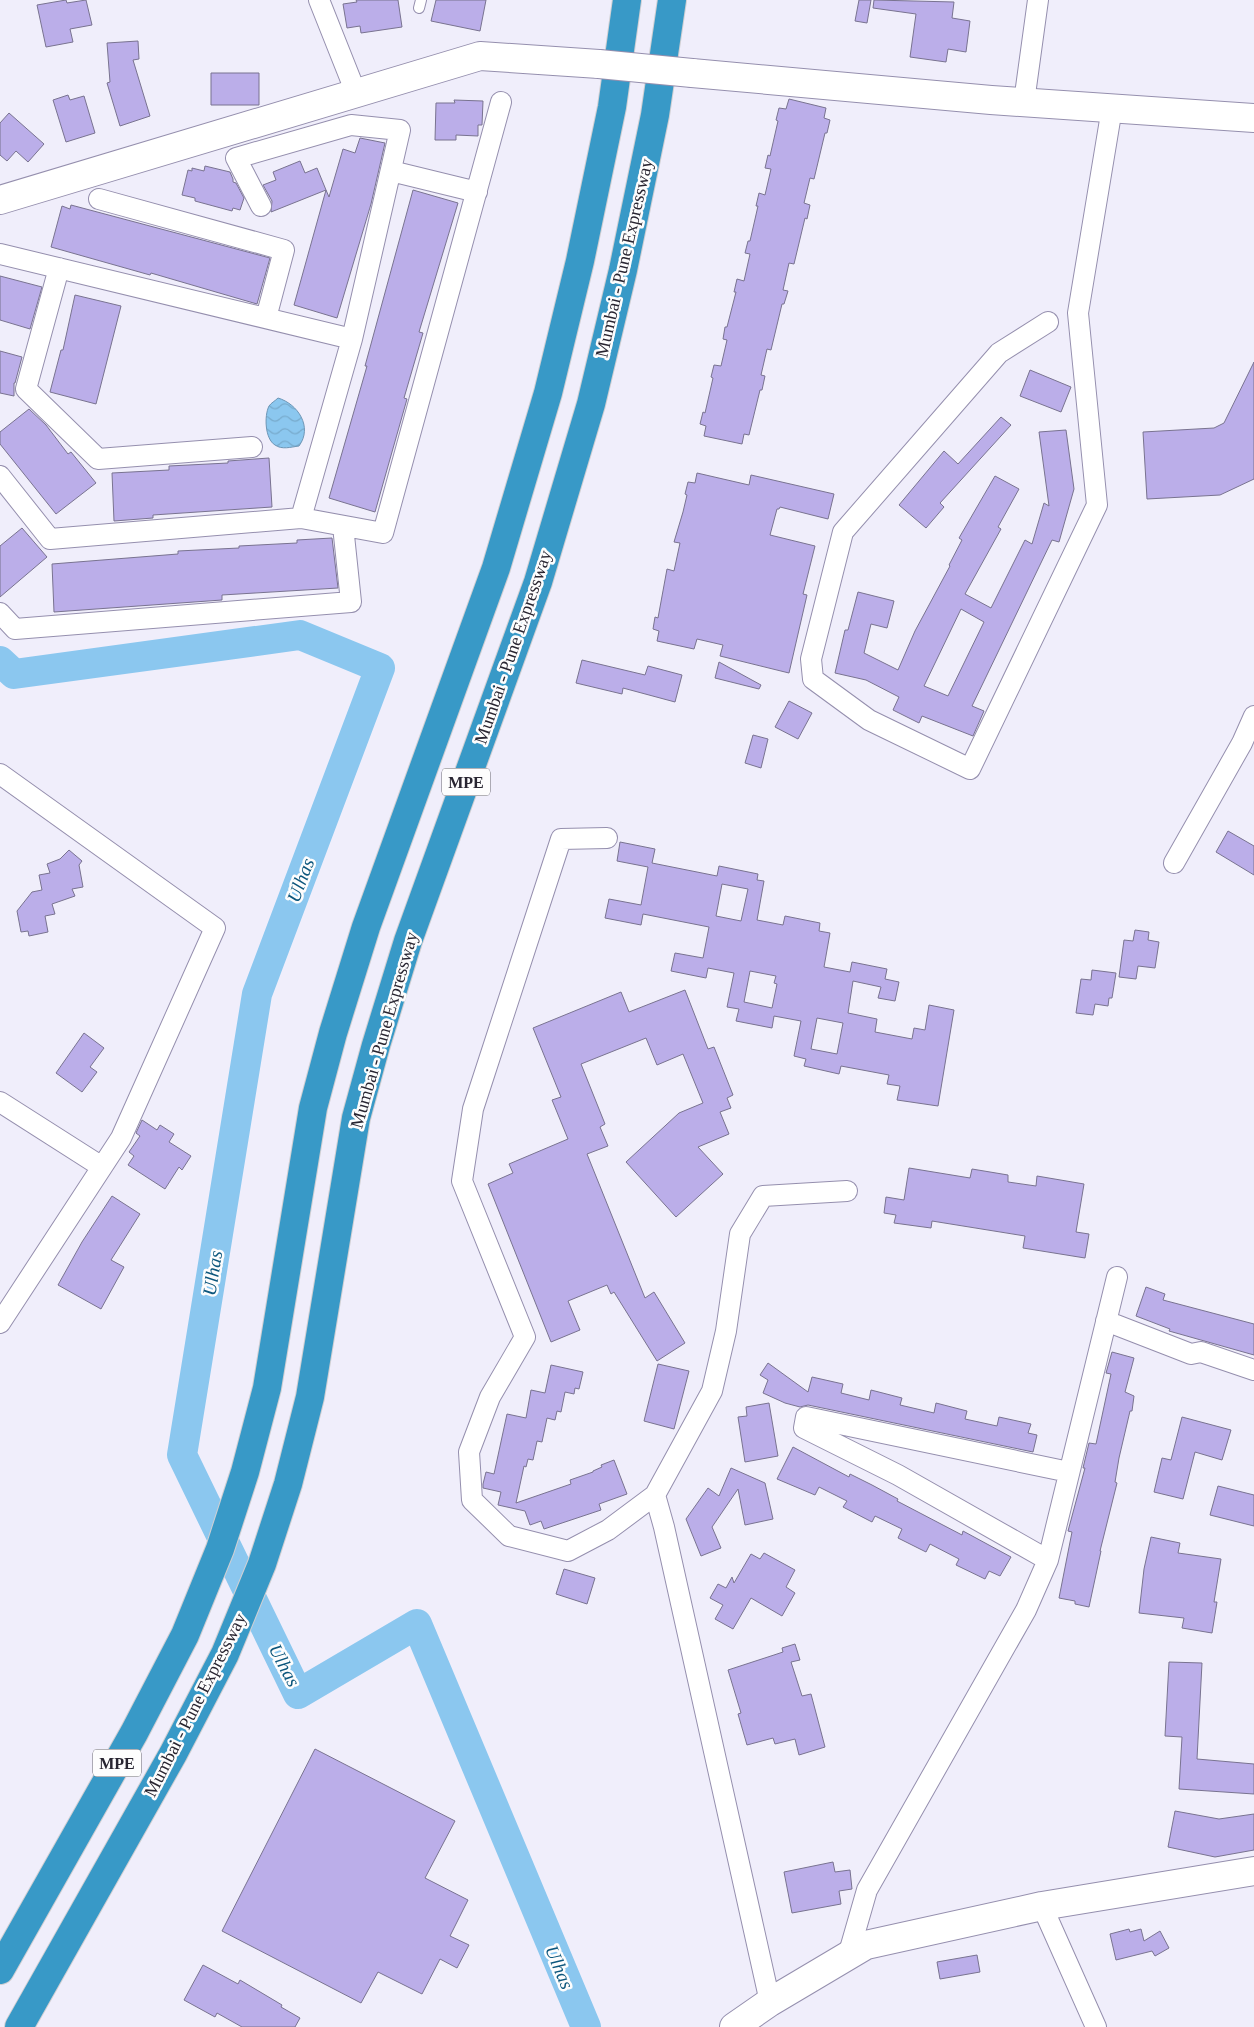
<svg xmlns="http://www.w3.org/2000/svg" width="1254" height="2027" font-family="Georgia,serif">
<defs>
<pattern id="water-waves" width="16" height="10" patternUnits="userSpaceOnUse" patternTransform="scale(1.25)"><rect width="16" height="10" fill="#8bc7ef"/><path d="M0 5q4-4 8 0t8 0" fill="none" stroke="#78abcd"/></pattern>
</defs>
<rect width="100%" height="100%" fill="#f0eefb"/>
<path fill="url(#water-waves)" stroke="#6d96b6" d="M278 398C298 404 313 427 299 446 291 447 282 450 275 445 265 439 264 416 269 406 271 403 275 401 278 398Z"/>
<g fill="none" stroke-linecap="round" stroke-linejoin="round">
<path stroke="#8bc7ef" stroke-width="30" d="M0 661 14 674 300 635 380 668 257 994 182 1455 298 1694 417 1624 586 2027"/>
</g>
<path fill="#bbaee9" stroke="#797390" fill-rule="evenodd" d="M66 0 67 3 86 0 92 25 70 29 73 42 46 47 37 5Z
M356 0H398L402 27 361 33 360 26 347 28 343 4 357 2Z
M436 0H486L480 31 431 21Z
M859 0H871L867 23 855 21Z
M874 0 954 2 952 18 970 21 966 52 948 49 946 62 910 57 916 14 873 8Z
M138 41 139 59 133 60 150 116 120 126 107 83 110 82 107 43Z
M211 73H259V105H211Z
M68 95 70 100 84 96 95 133 66 142 53 100Z
M789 99 826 108 824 118 830 120 827 133H825L814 179 810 178 804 203 810 205 807 219 805 218 794 264 789 263 783 290 788 291 784 304H782L771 350 767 349 761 375 765 376 762 390H760L749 435 744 434 742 444 704 436 706 426 700 424 703 412 705 413 713 378 711 377 714 365 721 366 727 340 723 339 725 327H727L736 292H734L737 279 744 281 750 254 745 253 748 241H750L758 206H756L759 193 765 195 771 169 765 168 768 155 770 156 778 121 776 120 779 108 786 109Z
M454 100 483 101 482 125H478V136L456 135V140H435L436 103H455Z
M9 113 44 144 28 162 16 151 7 161 0 155V123Z
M360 138 385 143 371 204 337 318 294 305 326 190 329 197 343 149 355 153Z
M300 161 305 173 317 168 326 190 271 212 272 201 263 185 276 180 273 172Z
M205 166 230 172 233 179V182L236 183 244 198 240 210 233 208 232 211 195 201V198L182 195 188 170 192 171V168L204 171Z
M413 190 458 203 419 332 423 333 404 398 407 399 375 512 329 498 367 366H365Z
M71 205 270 258 257 304 151 273 150 275 51 247 62 206 70 209Z
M0 276 42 287 30 329 0 320Z
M75 295 121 306 96 404 50 392 61 350H63Z
M0 351 22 357 15 383H14V396L0 393Z
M1254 362V479L1220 495 1147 499 1143 432 1214 428 1224 423Z
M1030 370 1071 387 1061 412 1020 396Z
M29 409 46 425 68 454 71 452 96 483 56 514 0 444V432Z
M1001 417 1011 425 940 503 944 507 926 528 899 505 944 451 958 464Z
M1066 430 1074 489 1059 542 1052 540 972 706 984 711 973 736 922 716 919 723 893 710 899 697 866 680 835 673 845 630H848L858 592 894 601 887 628 871 624 864 653 898 670 915 631 950 566 949 565 962 540 959 538 995 476 1019 489 998 527 1001 529 965 594 991 608 1025 540 1032 544 1044 503 1049 506 1039 432ZM961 609 984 622 948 696 924 686Z
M269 458 272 507 153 515V518L114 521 112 473 169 470V466L228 463V461Z
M697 473 749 485 751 475 834 494 828 519 780 507 779 509H777L770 535 815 546 803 594 807 595 789 673 720 656 723 645 697 639 694 649 657 641 659 631 653 629 655 617 658 618 667 569 674 571 680 543 674 542 683 512 687 495 685 494 688 482 695 483Z
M22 528 47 557 0 597V546Z
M332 538 338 588 222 595V600L54 612 52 564 178 554V551L239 548V546L297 543V540Z
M582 660 645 675 648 666 682 675 675 702 623 688 622 694 576 683Z
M719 662 761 685 759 689 715 678Z
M789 701 812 713 798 739 775 727Z
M753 735 768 739 761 768 745 763Z
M1228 831 1254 846V875L1216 852Z
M620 842 655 849 652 863 717 876 719 866 758 874 757 880 764 881 757 920 783 925 785 916 820 923 819 931 830 933 824 967 850 972 852 962 887 969 885 979 899 982 895 1001 878 998 881 987 853 981 848 1013 877 1019 875 1032 912 1039 914 1028 925 1030 929 1005 954 1010 938 1106 897 1100 900 1086 887 1084 889 1075 841 1066 839 1074 804 1066 806 1059 794 1056 801 1021 774 1016 772 1028 736 1021 739 1009 727 1007 734 973 708 968 706 978 671 971 675 953 703 958 709 927 643 914 641 925 605 918 609 899 641 905 648 867 617 861ZM722 884 748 889 741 921 716 916ZM750 971 776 976 774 983 777 984 772 1008 744 1002ZM817 1018 843 1023 837 1054 811 1049Z
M69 850 82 861 79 865 83 887 72 889 75 896 52 904 55 914 45 916 48 932 29 936 28 931 21 932 17 911 32 892 42 890 39 875 50 873 47 864 60 859Z
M1135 930 1149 932 1148 940 1159 942 1155 968 1138 966 1136 979 1119 977 1124 940 1133 941Z
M1092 970 1116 973 1112 998H1109L1108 1006 1095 1004 1093 1015 1076 1013 1081 979 1091 980Z
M685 990 708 1049 714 1047 733 1095 727 1098 731 1108 720 1112 729 1134 698 1147 723 1174 676 1217 626 1162 679 1113 703 1103 683 1054 657 1065 646 1038 581 1064 605 1124 600 1127 608 1146 587 1154 645 1298 654 1292 685 1343 657 1361 614 1292 611 1294 607 1285 568 1301 580 1330 551 1342 488 1184 513 1173 509 1164 568 1139 552 1100 561 1097 533 1028 621 992 629 1012Z
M84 1033 104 1048 90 1067 97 1072 82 1092 56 1073Z
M142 1120 157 1130 160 1125 174 1134 169 1142 191 1156 182 1170 179 1167 165 1189 128 1165 134 1156 129 1152 140 1136 136 1133Z
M909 1168 970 1178 972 1169 1008 1175V1182L1036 1186 1037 1176 1084 1184 1076 1232 1089 1234 1085 1258 1023 1248 1025 1236 932 1221 931 1228 894 1223 896 1215 884 1213 886 1197 904 1200Z
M112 1196 140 1214 111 1260 124 1267 101 1309 58 1285 82 1242Z
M1146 1287 1165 1294 1163 1300 1254 1324V1355L1169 1331 1170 1329 1136 1316Z
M1112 1352 1134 1358 1125 1392 1134 1396 1132 1411H1130L1119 1458 1115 1482 1117 1483 1100 1551H1101L1089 1607 1075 1604V1601L1059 1598 1072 1532 1068 1531 1085 1468H1083L1089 1443 1096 1444 1111 1374 1106 1373Z
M768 1363 808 1392 812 1377 843 1384 841 1393 869 1400 871 1390 902 1398 900 1405 934 1413 936 1403 967 1411 965 1419 997 1426 999 1417 1031 1424 1028 1433 1037 1435 1033 1452 808 1405 800 1407 785 1403 763 1393 768 1380 760 1375Z
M658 1364 689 1371 674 1429 644 1421Z
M551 1365 583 1372 579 1389 575 1388 574 1394 565 1392 561 1412 557 1411 555 1420 547 1418 542 1442 537 1441 533 1460 528 1459 526 1467 524 1466 516 1503 571 1484 570 1480 593 1472V1471L602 1467 601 1465 614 1460 627 1494 599 1504 601 1510 544 1529 541 1521 530 1525 525 1511 498 1505 501 1492 483 1488V1484L486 1472 494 1474 507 1414 526 1418 531 1390 545 1393Z
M769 1403 778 1456 745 1462 738 1417 747 1416 746 1407Z
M1182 1417 1231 1430 1222 1460 1195 1452 1183 1499 1154 1492 1162 1458 1171 1460Z
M793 1447 849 1477 850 1474 872 1485 898 1499 897 1501 962 1535 963 1531 1011 1557 1000 1576 989 1571 985 1579 956 1565 959 1559 930 1544 926 1552 898 1538 902 1529 875 1516 872 1522 843 1507 847 1501 819 1487 815 1495 777 1479Z
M731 1468 765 1483 773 1519 745 1525 738 1489 712 1527 721 1548 701 1556 686 1519 708 1488 719 1496Z
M1218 1486 1254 1495V1526L1210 1515Z
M1151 1537 1180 1543 1178 1553 1221 1559 1214 1602H1217L1212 1633 1182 1628 1184 1618 1139 1613 1144 1569Z
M764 1553 795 1570 786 1587 795 1593 782 1616 751 1598 733 1629 715 1619 723 1605 710 1598 718 1584 726 1588 732 1577 734 1583 751 1554 760 1559Z
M564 1569 595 1578 587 1604 556 1594Z
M795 1644 800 1660 791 1662 802 1696 811 1694 825 1747 799 1755 795 1739 775 1744 773 1738 747 1745 738 1714 741 1713 728 1670 774 1655 783 1652 782 1648Z
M1169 1662 1202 1663 1197 1759 1254 1764V1794L1179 1789 1182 1737 1165 1736Z
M315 1749 455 1821 425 1878 468 1900 450 1936 469 1945 457 1968 440 1959 422 1994 378 1972 361 2003 222 1931Z
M1175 1811 1219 1819 1254 1814V1850L1215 1857 1168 1847Z
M833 1862 835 1872 850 1870 852 1889 839 1891 841 1904 792 1913 784 1872Z
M1129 1929 1130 1932 1141 1929 1144 1941 1160 1931 1169 1948 1155 1956 1152 1951 1116 1960 1110 1934Z
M977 1955 980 1972 940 1979 937 1962Z
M203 1965 238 1984 240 1980 282 2005 281 2007 300 2018 295 2027H242L217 2013 215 2017 184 2000Z"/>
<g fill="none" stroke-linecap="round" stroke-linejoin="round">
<g stroke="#958fae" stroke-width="12">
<path id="lane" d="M419 8 421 0"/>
</g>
<g stroke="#958fae" stroke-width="22">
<path id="street" d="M319 0 356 93
M1024 102 1038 0
M391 171 477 192
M99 199 284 250 266 318
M0 254 352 339 400 130 351 125 236 158 261 206
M59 268 26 389 98 459 252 447
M1048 322 999 353 843 532 811 659 813 679 869 720 970 769 1097 505 1078 313 1112 108
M0 476 50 539 301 518 383 533 501 102
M301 518 352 339
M0 613 15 629 351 602 343 526
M0 774 215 928 121 1138 0 1323
M607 838 561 839 473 1109 462 1181 525 1337 490 1397 469 1452 472 1500 509 1536 568 1551 608 1530 655 1495 664 1527 770 2002
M1174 863 1242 743 1254 716
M0 1102 102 1167
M1106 1321 1191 1354 1201 1352 1254 1370
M655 1495 712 1391 726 1331 740 1234 763 1196 847 1191
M1048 1560 898 1475 804 1428 806 1417 1069 1472
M1042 1906 1096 2027
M848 1956 867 1890 1026 1610 1048 1560 1117 1277"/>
</g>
<g stroke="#958fae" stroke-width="30">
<path id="secondary" d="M692 73 991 100 1254 118
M0 200 480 56 599 64
M734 2027 770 2002 866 1945 1042 1906 1254 1871"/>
</g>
<g stroke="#d0cfd2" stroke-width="30">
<path id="highway" d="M0 1970 134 1733 185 1635 220 1549 245 1472 267 1388 313 1108 333 1033 366 927 496 568 548 393 580 261 612 107 627 0
M19 2027 173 1754 225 1654 262 1564 288 1484 310 1397 356 1118 376 1045 408 941 538 582 591 404 623 270 655 115 672 0"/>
</g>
<use href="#lane" stroke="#fff" stroke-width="10"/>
<use href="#street" stroke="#fff" stroke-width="20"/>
<use href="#secondary" stroke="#fff" stroke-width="28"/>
<use href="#highway" stroke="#3899c7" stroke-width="28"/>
<g stroke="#958fae" stroke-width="30" stroke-linecap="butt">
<path id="secondary-bridge" d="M599 64 692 73"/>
</g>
<use href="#secondary-bridge" stroke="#fff" stroke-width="28"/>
</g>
<g text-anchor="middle" stroke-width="5" stroke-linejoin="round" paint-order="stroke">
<g fill="#fdfdfd" stroke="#68666e" stroke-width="1">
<rect x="442" y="768.5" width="48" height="27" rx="4"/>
<rect x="93" y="1749.5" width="48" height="27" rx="4"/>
</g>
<g font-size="16" font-weight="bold" fill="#282531">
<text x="466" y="788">MPE</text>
<text x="117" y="1769">MPE</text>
</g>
<g font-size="18" fill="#282531" stroke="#fdfdfd">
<text transform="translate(624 258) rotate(-77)" y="6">Mumbai - Pune Expressway</text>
<text transform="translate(513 647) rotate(-71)" y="6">Mumbai - Pune Expressway</text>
<text transform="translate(384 1030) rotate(-74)" y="6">Mumbai - Pune Expressway</text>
<text transform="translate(195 1705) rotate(-63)" y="6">Mumbai - Pune Expressway</text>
</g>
<g font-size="19" font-style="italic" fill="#0c567c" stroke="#fdfdfd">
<text transform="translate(300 880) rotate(-69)" y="7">Ulhas</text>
<text transform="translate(212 1273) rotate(-81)" y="7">Ulhas</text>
<text transform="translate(285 1665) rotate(62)" y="7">Ulhas</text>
<text transform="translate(560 1967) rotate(67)" y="7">Ulhas</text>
</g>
</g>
</svg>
